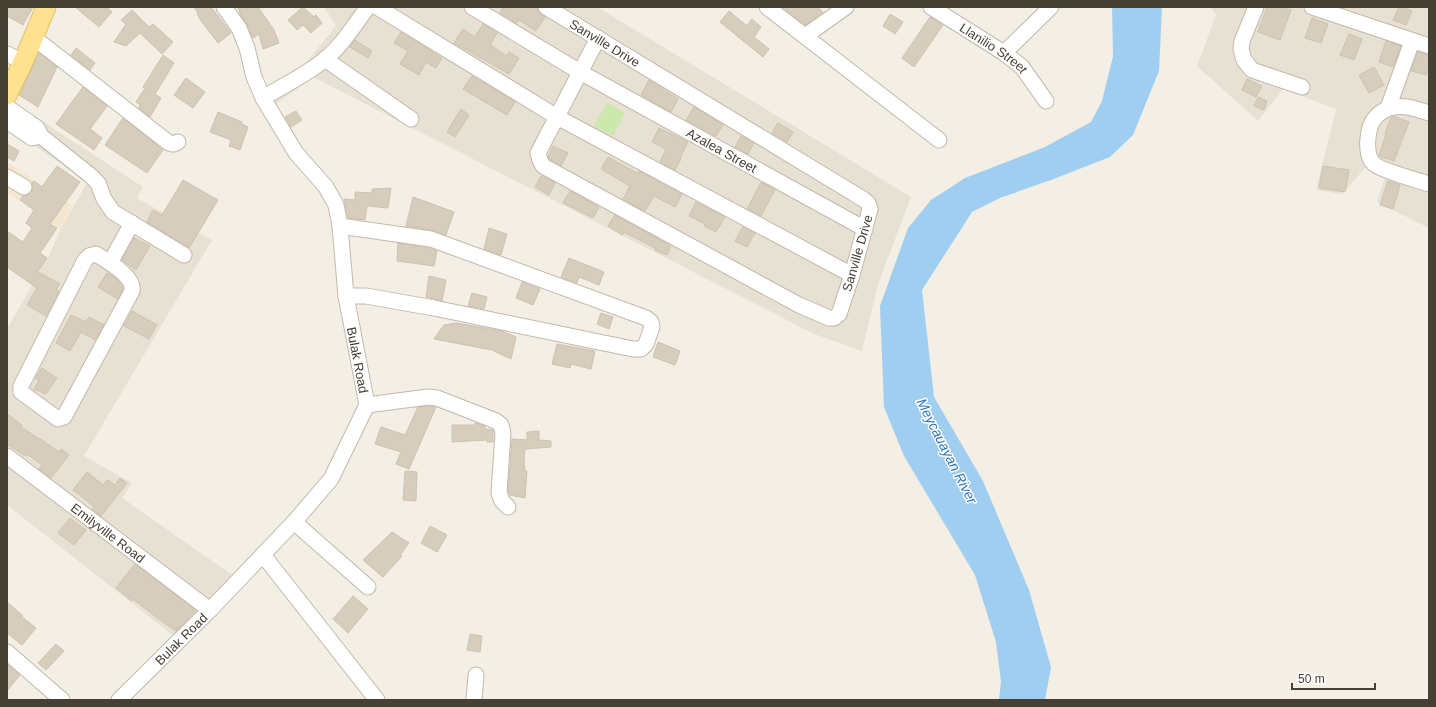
<svg xmlns="http://www.w3.org/2000/svg" width="1436" height="707" font-family="Arial,sans-serif">
<rect width="100%" height="100%" fill="#f3efe5"/>
<path fill="#e7e1d3" d="M324 7H597L911 197 878 284 862 351 814 334 313 77 276 104 267 89 300 70 336 26Z
M1210 7H1429V228L1377 202 1385 177 1366 167 1342 194 1316 190 1336 109 1283 89 1258 121 1197 66 1216 15Z
M13 102 143 187 137 198 212 240 84 456 132 483 122 498 235 577 175 637 7 505V329L49 256 61 229 88 181 7 128Z"/>
<path fill="#f5e6cf" d="M7 162 73 206 61 229 7 192Z"/>
<path fill="#cce8ad" d="M607 103 625 113 613 136 594 126Z"/>
<path fill="#a0cef0" d="M1112 7H1162L1159 71 1133 135 1110 157 1051 180 1000 198 972 212 922 290 934 397 983 481 1029 590 1051 667 1045 700H999L1001 682 996 642 975 575 904 456 884 407 880 306 908 228 931 200 965 178 1045 147 1091 122 1102 101 1113 56Z"/>
<path fill="#d7cdbd" stroke="#cfc2ad" d="M7 7H33L23 25 7 16Z
M75 7H107L112 12 99 27Z
M194 7H211L231 33 218 43 201 21 197 14 198 13Z
M238 7H258L274 30 279 43 263 49 259 34 253 38 247 24 241 16Z
M303 7 314 17 316 15 322 23 311 33 303 25 297 30 288 20Z
M503 7H537L538 12 545 17 536 31 519 20 517 23 500 13Z
M782 7H817L823 12 805 25Z
M1267 7H1283L1291 10 1280 40 1258 32Z
M1399 7H1403L1412 11 1406 25 1393 20Z
M132 10 149 27 153 24 173 42 162 54 140 33 126 46 114 42 126 24 121 20Z
M729 11 747 26 752 19 761 27 754 37 769 49 763 57 720 22Z
M890 14 903 22 895 34 883 26Z
M930 17 943 25 914 67 902 58Z
M1312 18 1328 24 1321 43 1305 38Z
M483 24 497 33 490 45 507 56 509 52 519 58 509 74 454 43 463 29 475 37Z
M401 32 442 58 436 68 426 62 419 75 400 64 408 51 394 43Z
M1349 34 1362 39 1354 60 1340 55Z
M355 40 372 51 368 58 350 47Z
M1386 41 1401 46 1393 67 1379 62Z
M76 48 95 63 90 70 71 55Z
M1418 52 1429 55V66L1426 75 1411 71Z
M39 53 57 67 38 107 19 95Z
M163 55 174 63 155 94 161 98 150 117 139 108 140 105 136 102 145 88 143 87Z
M1374 67 1384 85 1369 93 1359 75Z
M472 76 515 102 507 115 463 89Z
M186 78 205 92 193 108 174 95Z
M1247 79 1262 86 1256 97 1242 90Z
M649 80 678 99 671 112 641 95Z
M83 87 107 106 90 129 102 138 94 150 56 124Z
M1258 97 1267 101 1264 110 1254 106Z
M694 107 723 125 716 136 686 120Z
M461 109 469 115 455 137 447 132Z
M296 111 302 120 291 127 285 117Z
M218 112 242 122V124L248 127 240 150 229 146 231 140 210 132Z
M1393 116 1409 122 1394 161 1379 156 1386 134H1385L1391 117Z
M123 118 163 150 147 173 105 145Z
M778 123 793 132 787 142 772 133Z
M659 128 688 142 680 158 681 159 675 170 660 162 666 149 652 142Z
M741 136 754 143 748 154 735 147Z
M7 144 19 151 14 161 7 157Z
M553 146 568 153 561 166 550 159 548 157Z
M608 157 637 173 639 171 682 194 675 207 654 196 645 211 623 199 630 186 601 169Z
M57 166 80 182 50 224 57 228 40 253 47 258 38 272 60 284 56 289 59 291 46 316 27 305 37 288 7 267V231L23 242 32 228 26 223 34 210 20 200 23 196 28 195 32 192 33 187 32 183 34 181 42 187Z
M1323 166 1349 170 1345 192 1319 188Z
M541 176 555 183 549 195 535 187Z
M183 180 218 200 189 248 147 222 153 210 162 215Z
M1388 181 1400 185 1393 209 1380 205Z
M761 182 775 190 761 216 747 209Z
M391 188 388 208 367 206 365 220 348 218 344 199 355 200V192L372 193V189Z
M570 191 599 207 593 218 563 203Z
M413 197 454 212 446 235 432 230 406 226Z
M696 202 725 217 716 232 704 226 705 224 689 216Z
M615 215 671 246 667 255 655 250V248L624 232 622 235 608 226Z
M743 227 755 233 747 247 735 241Z
M489 228 507 234 501 255 484 249Z
M134 238 150 246 136 270 122 260Z
M398 243 429 248 437 251 434 266 397 261Z
M569 258 604 272 599 285 579 277 577 283 561 277Z
M107 273 116 278 123 288 118 299 98 287Z
M429 276 446 280 442 301 426 297Z
M522 282 540 289 533 305 516 298Z
M472 293 487 297 484 309 468 306Z
M132 311 157 325 149 339 124 326Z
M601 313 613 317 609 329 597 324Z
M71 315 86 322 89 317 104 325 95 340 81 332 70 351 56 343Z
M456 323 502 331 516 337 511 359 492 350 434 339 444 325Z
M658 342 680 351 675 365 653 357Z
M557 344 595 351 591 369 571 364 570 368 552 364Z
M42 368 57 378 46 394 34 389 39 380 35 378Z
M428 406 436 407 409 469 396 464 401 452 375 444 381 427 405 435 418 407Z
M7 414 22 425 21 427 39 439V438L59 452 61 449 69 455 51 478 39 469 42 465 27 454 25 456 7 444Z
M475 423 485 426V429L493 430V442H487V440L452 442V425H475Z
M539 431V440L551 441V447L525 449 524 462 525 471H527L525 498 510 495 508 492 512 439 527 440V432Z
M405 471 417 472 416 501 403 500Z
M87 472 103 485 107 480 115 485 120 478 127 483 101 516 92 509 94 507 90 503 73 490Z
M70 518 86 530 74 545 58 533Z
M430 526 447 535 437 552 421 543Z
M392 532 409 543 400 555 402 556 383 577 363 560Z
M135 564 196 610 176 631 159 619 133 599 132 601 116 588Z
M353 596 368 609 348 633 333 619Z
M7 602 23 616 22 617 36 628 22 645 7 633Z
M470 634 482 636 480 652 467 650Z
M56 644 64 651 46 670 38 663Z
M7 664 20 675 7 691Z"/>
<g fill="none" stroke-linecap="round" stroke-linejoin="round">
<g stroke="#c1b9aa" stroke-width="17">
<g id="minor">
<path d="M377 7 557 117 852 275"/>
<path id="s1" d="M472 7 580 72 865 229"/>
<path id="s2" d="M546 7 863 199 868 203 870 209 852 275 839 314 834 318H829L799 305 543 166 540 160 538 153 598 38"/>
<path d="M767 7 939 140"/>
<path id="s3" d="M931 7 1004 53 1022 67 1046 101"/>
<path d="M1256 7 1242 41 1241 49 1244 60 1252 70 1302 87"/>
<path d="M1312 7 1429 46"/>
<path d="M805 36 846 7"/>
<path d="M33 37 169 143 173 144 178 142"/>
<path d="M1004 53 1051 7"/>
<path d="M7 54 23 62"/>
<path d="M325 59 411 119"/>
<path d="M263 98C284 85 306 75 324 60 342 46 355 24 368 7"/>
<path d="M7 107 37 128 41 136 91 176 98 183 104 199 113 212 184 255"/>
<path d="M1388 108 1410 47"/>
<path d="M1429 113C1417 109 1403 104 1390 108 1385 109 1378 114 1375 118 1367 127 1364 155 1374 164 1382 171 1417 180 1429 184"/>
<path d="M7 121 32 138 41 136"/>
<path d="M7 177 24 187"/>
<path d="M340 226 431 239 646 318 651 322 652 327 646 344 641 349H633L434 308 366 296H346"/>
<path d="M96 254C107 261 135 276 132 291L64 417 58 419 21 392V386L85 260 89 256Z"/>
<path d="M110 263 132 223"/>
<path d="M367 405 428 397 437 398 496 421 501 425 503 433 499 493 502 501 508 507"/>
<path id="s4" d="M7 456 210 610"/>
<path d="M294 522 368 587"/>
<path d="M263 555 377 700"/>
<path d="M7 652 62 700"/>
<path id="s5" d="M119 700 210 610 294 522 331 479 367 405 346 296 340 226 336 205 326 187 296 153 263 98 254 77 247 48 239 28 224 7"/>
<path d="M474 700 476 675"/>
</g>
</g>
<g stroke="#e4bf61" stroke-width="21">
<path id="major" d="M7 95 23 62 46 7"/>
</g>
<use href="#minor" stroke="#fff" stroke-width="15"/>
<use href="#major" stroke="#ffe192" stroke-width="19"/>
</g>
<g text-anchor="middle" stroke-width="3" stroke-linejoin="round" paint-order="stroke">
<g font-size="13" fill="#453f34" stroke="#fff">
<text dy="5" stroke="none"><textPath href="#s2" startOffset="69">Sanville Drive</textPath></text>
<text dy="5" stroke="none"><textPath href="#s3" startOffset="75">Llanilio Street</textPath></text>
<text dy="5" stroke="none"><textPath href="#s1" startOffset="288">Azalea Street</textPath></text>
<text transform="translate(857 253) rotate(-74)" y="5">Sanville Drive</text>
<text transform="translate(358 360) rotate(79)" y="5">Bulak Road</text>
<text dy="5" stroke="none"><textPath href="#s4" startOffset="127">Emilyville Road</textPath></text>
<text dy="5" stroke="none"><textPath href="#s5" startOffset="87">Bulak Road</textPath></text>
</g>
<g font-size="14" font-style="italic" fill="#2d78b1" stroke="#fff">
<text transform="translate(947 451) rotate(63)" y="5">Meycauayan River</text>
</g>
</g>
<rect width="1436" height="707" fill="none" stroke="#453f34" stroke-width="16"/>
<path d="M1292 683v6h83v-6" fill="none" stroke="#453f34" stroke-width="2"/>
<text x="1298" y="683" font-size="12" fill="#453f34" stroke="#ffffff" stroke-width="3" paint-order="stroke">50 m</text>
</svg>
